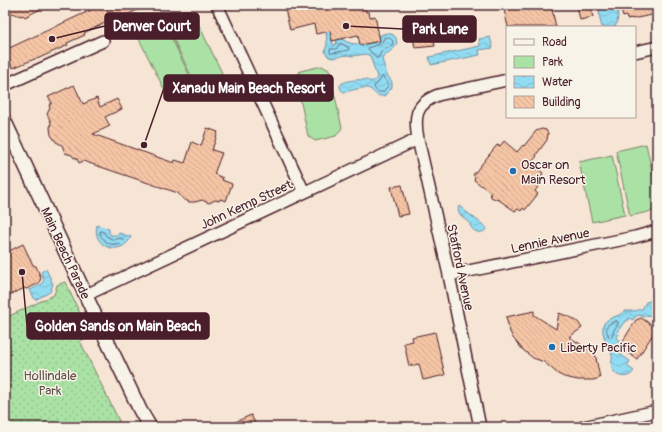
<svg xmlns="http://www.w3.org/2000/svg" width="662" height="432" font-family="Pangolin,sans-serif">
<defs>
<pattern id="green-dots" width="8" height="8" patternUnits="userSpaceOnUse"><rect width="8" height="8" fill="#aae1a5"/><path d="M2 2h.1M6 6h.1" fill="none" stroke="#94c18e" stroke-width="1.8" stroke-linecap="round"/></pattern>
<pattern id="water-waves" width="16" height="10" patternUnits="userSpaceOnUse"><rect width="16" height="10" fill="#91dcf2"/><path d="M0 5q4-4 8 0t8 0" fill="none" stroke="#7fbcd0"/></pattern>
<pattern id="building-back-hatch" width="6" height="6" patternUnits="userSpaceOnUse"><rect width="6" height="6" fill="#f5c5a5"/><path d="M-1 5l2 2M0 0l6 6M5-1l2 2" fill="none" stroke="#d4a98e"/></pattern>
</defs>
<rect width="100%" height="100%" fill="#f6e5d4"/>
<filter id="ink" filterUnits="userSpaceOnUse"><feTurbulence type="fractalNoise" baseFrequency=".025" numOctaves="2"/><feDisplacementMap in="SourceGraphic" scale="8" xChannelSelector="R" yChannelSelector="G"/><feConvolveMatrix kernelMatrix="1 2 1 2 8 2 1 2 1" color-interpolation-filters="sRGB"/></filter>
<g filter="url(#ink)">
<path fill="url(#green-dots)" stroke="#7a8068" d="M65 282 91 336 80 341 122 427H5V318L54 295 57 285Z"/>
<path fill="#aae1a5" stroke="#7a8068" d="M195 17 222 73 196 86 169 30Z
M165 24 192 81 166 93 138 37Z
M322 66 329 70 342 128 336 136 315 141 308 136 296 79 300 71Z
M646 144 657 194V210L630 216 616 151Z
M612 155 625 215 592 222 579 162Z"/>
<path fill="url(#water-waves)" stroke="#7590a2" d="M599 5H617C618 13 619 20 615 27H602L600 20Z
M330 31 333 45H334L336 44 337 40 342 39C348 43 352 44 360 44L361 45 379 41 380 39 379 36C386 30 400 34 396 45 394 51 387 51 382 59L387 75 392 82V87L390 90 384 96C374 97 375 90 367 88 362 87 350 91 344 92 342 91 341 91 340 87 339 80 361 79 367 80 368 81 369 81 370 81 373 82 374 81 376 79L377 77 370 56 366 54 353 56 347 55 333 58 329 57 327 55 325 51 327 44 326 32Z
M490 37 493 48 479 50 480 55 431 65 429 57 480 46 479 39Z
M459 206 487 228C484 234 475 234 471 227 469 224 471 225 468 222 463 217 456 213 459 206Z
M97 225 109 229V233C112 236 116 236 119 233L131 237C121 258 91 247 97 225Z
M46 269 53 284 50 292 35 300 30 290 42 284 44 279 41 272Z
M657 299V313L643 317 640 315 636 316 633 320 629 318 626 322 625 321 617 332 619 334 616 338 620 340 616 345 617 349 619 350 621 355 630 361 627 366 634 371C633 371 631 375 630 375 623 379 614 375 612 368 610 364 613 360 612 356 610 345 599 335 604 323L609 319 619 315 625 311H634L642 309 646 302Z"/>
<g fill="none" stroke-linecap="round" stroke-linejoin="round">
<path stroke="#666b7b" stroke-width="1" d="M385 37C390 37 396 41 391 46 390 47 386 48 384 49 381 51 380 55 378 58H376L373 54 369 50 368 48 370 47 381 44Z
M340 44H342L348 47 349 50 333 53H330V49H336Z
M383 77 388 83V86L383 92C379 93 374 90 374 86L379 82 381 78Z
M101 231 104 232C108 239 113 241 120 238L123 239V241C114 248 104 243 100 234Z
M616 321 618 322V324L614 330 612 337 610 338C604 329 605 324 616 321Z"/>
</g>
<path fill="url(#building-back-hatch)" stroke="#4a1f2b" d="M5 5H48L25 17 23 15 21 16 5 11Z
M89 5H148L114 21 113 19 84 33 85 35 67 43 68 45 37 59V58L13 68 5 50 91 10Z
M284 5H364L366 12H369L370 17 375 16 380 41 360 45 358 35 332 41 330 31 316 34 314 24 290 30Z
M503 5H551L556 27H508Z
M577 5H590L593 17 580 20Z
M620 5H657V14L632 19V18L627 19 626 16 623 17Z
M435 19 433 34 435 46 415 48 411 27Z
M74 85 83 104 97 98 100 107 117 99 122 109 105 117 110 126 93 134 174 163 175 160 185 163 192 142 201 146 207 128 218 132 212 150 222 153 214 174 223 178 222 180 232 184 226 201 220 199 219 201 215 200 209 203 202 200 195 202H189L183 199 178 193 83 161 79 163 76 157 74 158 72 155 65 153 62 145 56 142 51 135 50 128 51 122 47 114 50 108 49 105 52 103 48 97Z
M542 129 546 130 548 133 547 140 536 155 537 156 531 163 543 173 541 177 542 181 535 191 538 194 525 210 523 208 521 211 518 209 515 211 499 200 495 199 491 197 490 192 474 180 475 177 473 175 497 145 500 146 504 141 517 152 523 145 524 146 536 131Z
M402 185 409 214 398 216 391 187Z
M23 244 33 265 36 266 41 278 39 283 27 289 25 288 5 297V259L7 258 9 251Z
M534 311V315L556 329 559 313 572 318 578 322 582 328 569 337 595 353 600 378 593 380H578L564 377 558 374 544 362 533 358 523 350 513 338 510 332 506 317Z
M641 318 657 328 637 359 622 349 621 344 636 320Z
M435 332 445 375 423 380 419 364 409 366 404 343 413 341 412 337Z
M251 415 257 427H224Z"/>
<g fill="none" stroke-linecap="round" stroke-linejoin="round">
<g stroke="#4a1f2b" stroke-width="14">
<path id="minor" d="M217 5 304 192
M635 52 657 47
M5 85 103 41
M449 275 635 237 657 231
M86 295 418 139
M480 427 449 275 418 139C414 117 415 104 438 95L507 80
M583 427 657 411"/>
</g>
<g stroke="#4a1f2b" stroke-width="16">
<path id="tertiary" d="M5 122 100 326 140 410 150 427"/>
</g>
<use href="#minor" stroke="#f7f3e8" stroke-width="11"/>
<use href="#tertiary" stroke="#f7f3e8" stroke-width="13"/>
</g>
</g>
<g fill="#1f6fb2" stroke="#f7f3e8" stroke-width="1.5">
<circle cx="513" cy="171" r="4"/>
<circle cx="552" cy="347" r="4"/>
</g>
<g text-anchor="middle" stroke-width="3" stroke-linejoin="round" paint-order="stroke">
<g font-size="13" fill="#4a1f2b" stroke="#f7f3e8" text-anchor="start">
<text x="521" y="169">Oscar on<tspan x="521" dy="15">Main Resort</tspan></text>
<text x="560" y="352">Liberty Pacific</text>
</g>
<g font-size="13" fill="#4a1f2b" stroke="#f7f3e8">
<text transform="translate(246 204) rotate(-25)" y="5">John Kemp Street</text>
<text transform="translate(550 240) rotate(-12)" y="5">Lennie Avenue</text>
<text transform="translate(66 253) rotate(65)" y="5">Main Beach Parade</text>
<text transform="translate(461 267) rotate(78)" y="5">Stafford Avenue</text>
</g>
<g font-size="13" fill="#62504a" stroke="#f7f3e8">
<text x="50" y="380">Hollindale<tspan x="50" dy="15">Park</tspan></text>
</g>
</g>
<path fill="none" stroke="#4a1f2b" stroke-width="1.5" d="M52 39L105 26M346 26L403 29M144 145L164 88M22 272L27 326"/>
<g fill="#4a1f2b" stroke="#f7f3e8" stroke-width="1.5">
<circle cx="52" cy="39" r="4"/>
<circle cx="346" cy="26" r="4"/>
<circle cx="144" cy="145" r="4"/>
<circle cx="22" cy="272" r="4"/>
</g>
<g fill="#4a1f2b" stroke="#4a1f2b" stroke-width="1.5">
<rect x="105" y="13" width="94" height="26" rx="4"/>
<rect x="403" y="16" width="73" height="26" rx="4"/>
<rect x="164" y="75" width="169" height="26" rx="4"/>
<rect x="27" y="313" width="182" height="26" rx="4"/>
</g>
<g font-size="14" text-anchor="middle" font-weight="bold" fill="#fff">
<text x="152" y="31">Denver Court</text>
<text x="440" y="34">Park Lane</text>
<text x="249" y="93">Xanadu Main Beach Resort</text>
<text x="118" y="331">Golden Sands on Main Beach</text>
</g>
<rect width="662" height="432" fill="none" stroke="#f7f3e8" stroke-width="20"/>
<rect x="10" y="10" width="642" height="412" fill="none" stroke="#4a1f2b" stroke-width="1.5" filter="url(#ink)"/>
<rect x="506" y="26" width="130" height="92" fill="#f7f3e8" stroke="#b29e9c"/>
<rect x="514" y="39" width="20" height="6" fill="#f7f3e8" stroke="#b29e9c"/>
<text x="542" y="46" font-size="12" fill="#4a1f2b">Road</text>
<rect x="514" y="56" width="20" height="12" fill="#aae1a5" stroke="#b29e9c"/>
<text x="542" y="66" font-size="12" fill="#4a1f2b">Park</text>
<rect x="514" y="76" width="20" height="12" fill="url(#water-waves)" stroke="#b29e9c"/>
<text x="542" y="86" font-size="12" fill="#4a1f2b">Water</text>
<rect x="514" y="96" width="20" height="12" fill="url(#building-back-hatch)" stroke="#b29e9c"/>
<text x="542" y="106" font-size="12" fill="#4a1f2b">Building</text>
</svg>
